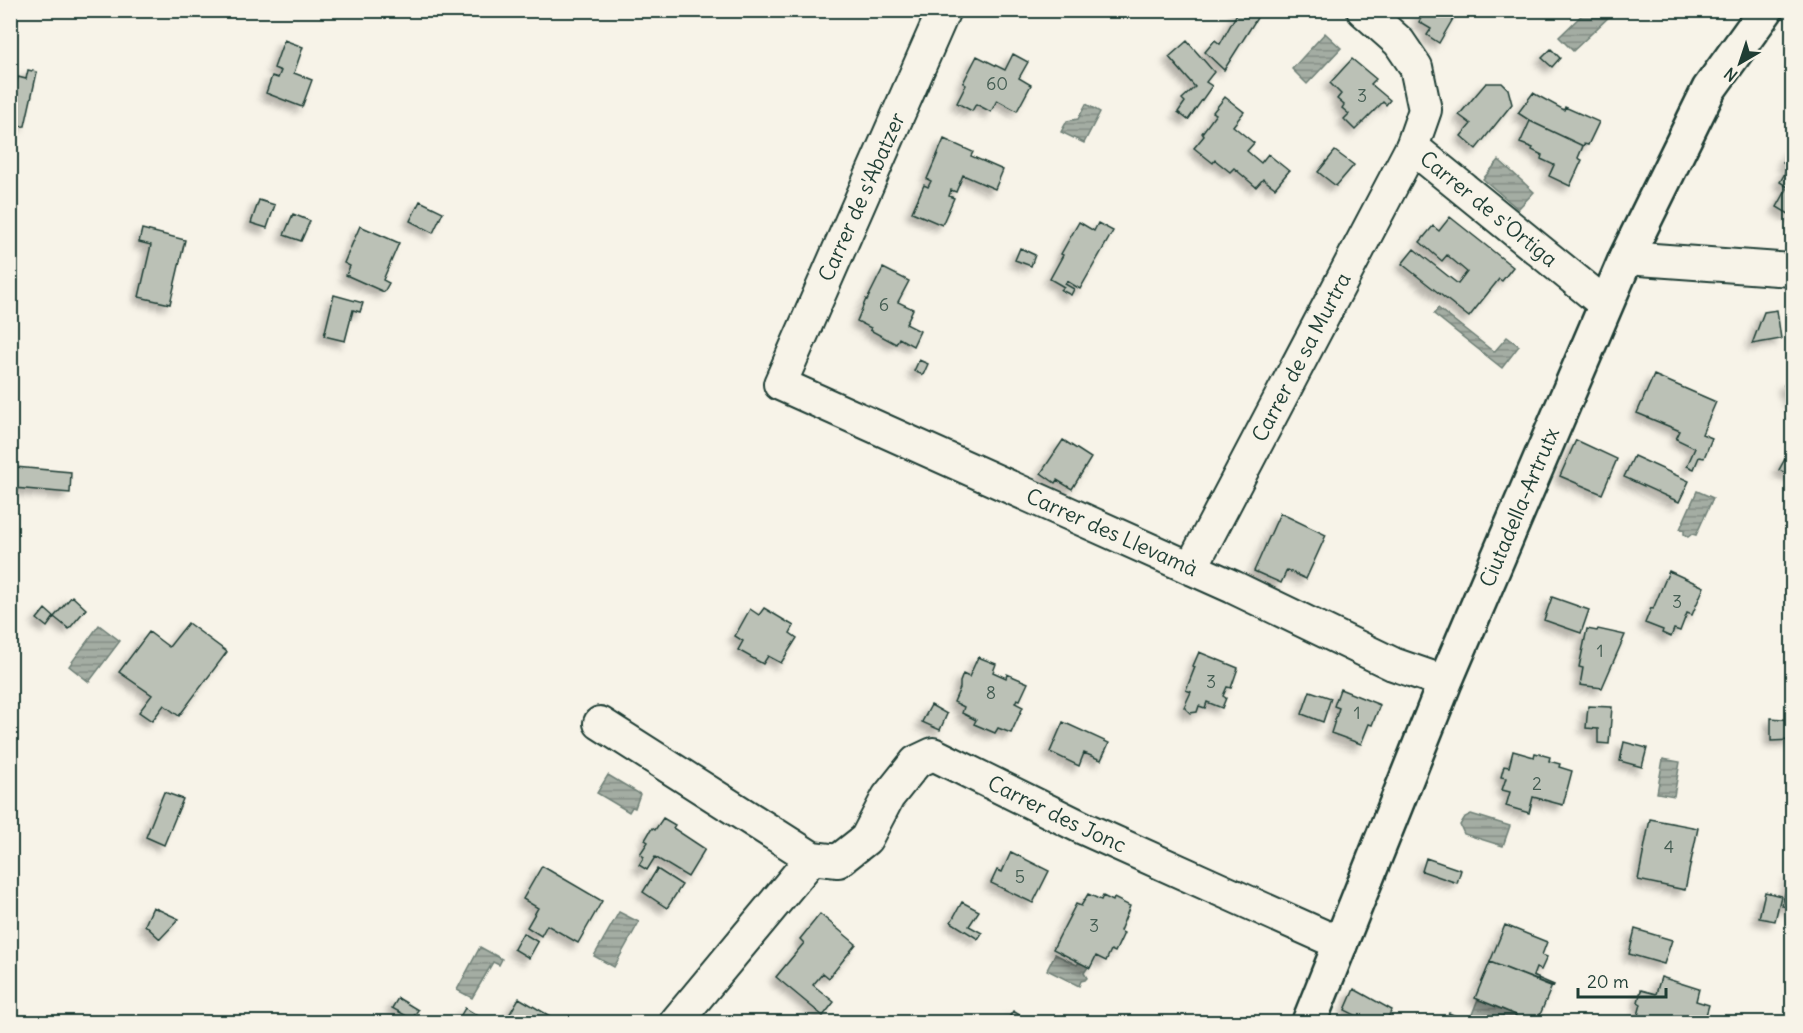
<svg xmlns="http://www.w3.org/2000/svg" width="1803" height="1033" font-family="Delius,sans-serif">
<defs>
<pattern id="water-rules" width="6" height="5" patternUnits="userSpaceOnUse" patternTransform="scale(1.5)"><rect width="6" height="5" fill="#a4ada3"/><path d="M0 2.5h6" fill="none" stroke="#858e86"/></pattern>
<filter id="shadow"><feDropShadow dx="-5.5" dy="5.5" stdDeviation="3" flood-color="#0004"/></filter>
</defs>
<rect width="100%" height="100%" fill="#f7f3e8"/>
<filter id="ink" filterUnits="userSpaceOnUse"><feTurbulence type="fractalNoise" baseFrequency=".0167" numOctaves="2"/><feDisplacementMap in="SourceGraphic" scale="12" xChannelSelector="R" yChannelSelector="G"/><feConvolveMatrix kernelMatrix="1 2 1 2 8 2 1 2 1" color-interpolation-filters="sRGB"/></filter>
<g filter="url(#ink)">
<path fill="url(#water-rules)" stroke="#6f8077" stroke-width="1.5" d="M1586 11H1608L1612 14 1573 51 1559 37Z
M1325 33 1341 48 1307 84 1292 69Z
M1086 104 1100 112 1084 143 1061 132 1067 121 1078 119Z
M1499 160 1534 192 1518 209 1483 179Z
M1438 308 1494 352 1507 337 1519 346 1502 368 1434 314Z
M1697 491 1713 498 1696 535 1692 534 1688 537 1684 534V530L1680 529Z
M99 625 120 641 89 682 69 666Z
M1663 759 1680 762 1674 796 1657 793Z
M608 775 640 794 635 808 632 807 629 812 597 793Z
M1471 814 1510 826 1503 846 1464 834 1460 825 1465 817Z
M619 912 639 922 614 967 594 956Z
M480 947 502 959 499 965 493 962 472 998 457 990Z
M1055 954 1077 965 1079 962 1088 967 1084 973 1087 978 1085 980 1081 981 1079 986 1047 970Z
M1478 999 1516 1015 1513 1022H1469Z"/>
<path fill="#bbc1b6" stroke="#1f3d34" stroke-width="1.5" filter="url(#shadow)" d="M1239 10H1245L1257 18 1224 70 1205 52 1215 40 1220 44Z
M1417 10H1458L1439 43 1427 35 1431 29 1419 22 1423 14Z
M284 40 303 47 294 73 312 80 302 107 266 93 272 76 278 78 281 71 274 68Z
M1187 41 1214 72 1206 82 1212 86 1188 120 1178 112 1185 102 1182 99 1195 87 1169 57Z
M1551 49 1560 58 1552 67 1542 58Z
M1013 54 1028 62 1019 78 1031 85 1017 111 997 100 991 112 976 104 972 111 957 103 966 85 963 83 977 56 1005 70Z
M1352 59 1376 79 1371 84 1390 100 1386 105 1383 102 1355 130 1344 119 1349 114 1342 108 1344 105 1337 99 1341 94 1330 83Z
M28 70 37 72 25 126 10 127V109L18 77 26 79Z
M1486 83H1502L1508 89 1512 104 1476 149 1461 136 1471 124 1459 115Z
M1533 93 1564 110 1565 107 1599 122 1588 145 1584 144 1583 146 1532 122 1518 113Z
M1225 97 1244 112 1233 126 1254 143 1247 151 1261 163 1268 154 1289 171 1275 188 1263 179 1256 187 1234 168 1230 172 1215 160 1213 163 1194 148 1204 136 1202 133 1216 114 1213 112Z
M1530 121 1583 146 1578 158 1582 160 1570 186 1549 176 1554 165 1541 159 1542 155 1532 150 1533 148 1520 143Z
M944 139 973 152 971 156 1003 170 995 189 963 175 956 192 951 190 949 196 954 198 942 225 912 212 924 185 928 187 931 181 927 179Z
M1792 147V216L1777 207 1788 187 1780 182 1789 166 1783 163Z
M1335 151 1354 165 1336 186 1318 172Z
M259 200 275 205 267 228 251 223Z
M420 201 443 212 433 233 410 221Z
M293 214 310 221 301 241 284 235Z
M1450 217 1513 267 1502 281 1499 279 1469 317 1402 264 1414 249 1458 284 1467 272 1447 255 1442 261 1420 242 1433 226 1439 231Z
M1079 222 1094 231 1098 223 1113 231 1080 289 1067 281 1065 284 1074 289 1071 295 1061 290 1064 287 1050 279 1063 255 1061 254Z
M360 226 399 243 383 280 389 283 384 292 346 275 350 266 344 263Z
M142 229 185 240 170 304 139 297 151 245 139 242Z
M1020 248 1035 255 1031 266 1015 260Z
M883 268 909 281 898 302 913 309 906 324 920 331 913 346 899 338 896 344 870 330 871 328 857 321 866 299 867 300Z
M334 295 363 303 360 312 353 310 345 341 324 336Z
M1777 310 1781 339 1752 344 1764 312Z
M919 360 928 364 923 375 914 371Z
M1654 375 1716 402 1702 434 1712 438 1704 458 1699 457 1694 469 1687 466 1695 448 1676 439 1680 431 1637 413Z
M1792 381V403L1784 385Z
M1063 440 1091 458 1072 489 1057 480 1055 483 1041 473Z
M1576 440 1617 459 1602 494 1560 476Z
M1634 456 1689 481 1679 502 1624 477Z
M1786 457 1792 460V476L1779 470Z
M15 467 71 472 70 493 14 488Z
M1280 513 1326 535 1306 579 1287 570 1281 583 1254 571Z
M1669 571 1704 587 1692 615 1687 613 1680 631 1674 629 1671 637 1662 633 1663 630 1645 623 1651 608 1653 609Z
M72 596 86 609 69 629 54 617Z
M1552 597 1589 610 1581 633 1544 620Z
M764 608 794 626 790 633 797 638 781 663 768 656 763 664 738 650 743 641 735 636 750 609 759 615Z
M45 609 54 617 47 627 37 619Z
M188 623 227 652 179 716 164 705 152 721 139 712 152 695 119 672 149 632 169 647Z
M1587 629 1597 631 1598 629 1625 635 1602 688 1580 685 1583 668 1579 667Z
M1199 652 1238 668 1231 688 1227 687 1223 696 1226 698 1222 708 1207 702 1205 708 1199 706 1197 712 1190 713 1184 707 1191 692 1186 690 1195 667 1193 666Z
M978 657 996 664 993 672 1006 678 1007 674 1028 683 1020 700 1017 699 1015 703 1023 707 1011 733 998 728 995 733 974 724 976 720 962 713 964 707 954 702 960 688V682L963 674 969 677Z
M1340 689 1380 705 1372 725 1369 724 1361 744 1331 733 1339 708 1334 706Z
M1310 691 1331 698 1323 722 1302 714Z
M931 705 947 714 940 730 922 722Z
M1588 706 1612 707 1609 744 1598 743V729L1586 728Z
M1771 718 1792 720V740L1771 741Z
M1063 722 1109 743 1101 760 1084 753 1079 766 1050 752Z
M1624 742 1647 748 1642 767 1620 761Z
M1513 751 1534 757 1535 753 1550 757 1549 761 1560 764 1559 767 1572 771 1563 805 1533 797 1529 813 1506 806 1510 792 1502 790 1506 778 1501 777 1504 766 1509 767Z
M164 792 183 799 164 845 146 837Z
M663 818 675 825 673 828 705 849 688 877 655 857 647 870 639 865 644 857 640 854 648 842 645 840 652 828 655 830Z
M1650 819 1698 828 1685 890 1638 880Z
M1011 852 1049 871 1033 903 991 883 997 870 1002 872Z
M1426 858 1461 870 1457 883 1422 871Z
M542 866 602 901 578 943 547 925 541 936 527 927 538 908 523 899Z
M657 869 682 885 667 908 643 892Z
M1790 874H1792V908L1782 906Z
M1765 892 1781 896 1775 921 1759 918Z
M1088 894 1101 900 1103 896 1113 901 1114 898 1130 906 1120 931 1124 933 1115 952 1111 950 1106 961 1096 956 1090 968 1053 949 1076 904 1081 906Z
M962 902 979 911 969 926 982 933 978 939 951 922Z
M153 907 179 919 160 939 145 925Z
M820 914 856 944 829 978 823 973 813 985 834 1002 823 1016 776 977 804 943 800 939Z
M1505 925 1547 942 1542 955 1547 957 1541 970 1536 968 1533 976 1554 985 1553 987 1490 962Z
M1635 929 1672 940 1664 964 1629 954Z
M523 933 538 942 529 958 514 949Z
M1490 962 1552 986 1537 1022H1513L1516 1015 1475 998Z
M1661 977 1699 989 1696 1001 1709 1005 1704 1022H1646L1637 1019 1641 1004 1638 1002 1641 990 1656 994Z
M1354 989 1392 1010 1385 1022H1369L1345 1010Z
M398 998 418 1010 412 1019 392 1008Z
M519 998 555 1019 553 1022H505Z
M465 1008 488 1022H457Z
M1013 1011 1031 1022H1006Z
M1449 1013 1469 1022H1445Z"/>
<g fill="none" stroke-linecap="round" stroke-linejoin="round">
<g stroke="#1f3d34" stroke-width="36">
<g id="minor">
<path id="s1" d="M944 10 780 384 1233 587 1393 664 1445 682"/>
<path id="s2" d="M1363 10 1399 42 1416 67 1425 110 1412 147 1605 304"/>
<path d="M1626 258 1792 270"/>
<path id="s3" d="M1191 568 1412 147"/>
<path id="s4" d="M600 723 812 858 838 861 866 839 888 797 916 762 933 754 1083 828 1341 944"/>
<path d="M676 1022 812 858"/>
</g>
</g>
<g stroke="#1f3d34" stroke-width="38">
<g id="major">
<path id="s5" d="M1309 1022 1445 682 1626 258 1709 89 1766 10"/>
</g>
</g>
<use href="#minor" stroke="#f7f3e8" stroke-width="32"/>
<use href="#major" stroke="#f7f3e8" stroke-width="33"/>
</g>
</g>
<g text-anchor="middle" stroke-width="6" stroke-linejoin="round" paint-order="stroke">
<g font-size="18" fill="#465e54">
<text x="997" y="90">60</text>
<text x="1362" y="102">3</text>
<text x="884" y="311">6</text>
<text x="1677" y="608">3</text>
<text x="1600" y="657">1</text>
<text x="1211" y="688">3</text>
<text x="991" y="699">8</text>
<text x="1357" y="719">1</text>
<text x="1537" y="790">2</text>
<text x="1669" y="853">4</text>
<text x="1020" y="883">5</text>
<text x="1094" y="932">3</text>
</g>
<g font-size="21" fill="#1f3d34" stroke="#f7f3e8">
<text transform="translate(862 197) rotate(-66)" y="7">Carrer de s'Abatzer</text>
<text dy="7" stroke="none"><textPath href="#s2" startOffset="260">Carrer de s'Ortiga</textPath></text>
<text dy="7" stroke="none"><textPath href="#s3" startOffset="238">Carrer de sa Murtra</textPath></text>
<text dy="7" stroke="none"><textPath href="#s5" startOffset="556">Ciutadella-Artrutx</textPath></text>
<text dy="7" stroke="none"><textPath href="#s1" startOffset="772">Carrer des Llevamà</textPath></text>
<text dy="7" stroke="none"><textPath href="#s4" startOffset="562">Carrer des Jonc</textPath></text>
</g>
</g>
<rect width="1803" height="1033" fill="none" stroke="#f7f3e8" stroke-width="36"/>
<rect x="18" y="18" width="1767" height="997" fill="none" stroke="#1f3d34" stroke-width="2" filter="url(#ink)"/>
<g transform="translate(1740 63) rotate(219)" stroke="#f7f3e8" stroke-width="4.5" paint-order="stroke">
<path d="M0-4.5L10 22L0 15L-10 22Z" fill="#1f3d34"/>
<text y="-9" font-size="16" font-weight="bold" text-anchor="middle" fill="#1f3d34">N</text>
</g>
<path d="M1578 988v9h88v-9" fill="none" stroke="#1f3d34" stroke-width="3"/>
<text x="1587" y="988" font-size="18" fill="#1f3d34" stroke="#f7f3e8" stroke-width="4.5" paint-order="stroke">20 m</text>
</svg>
